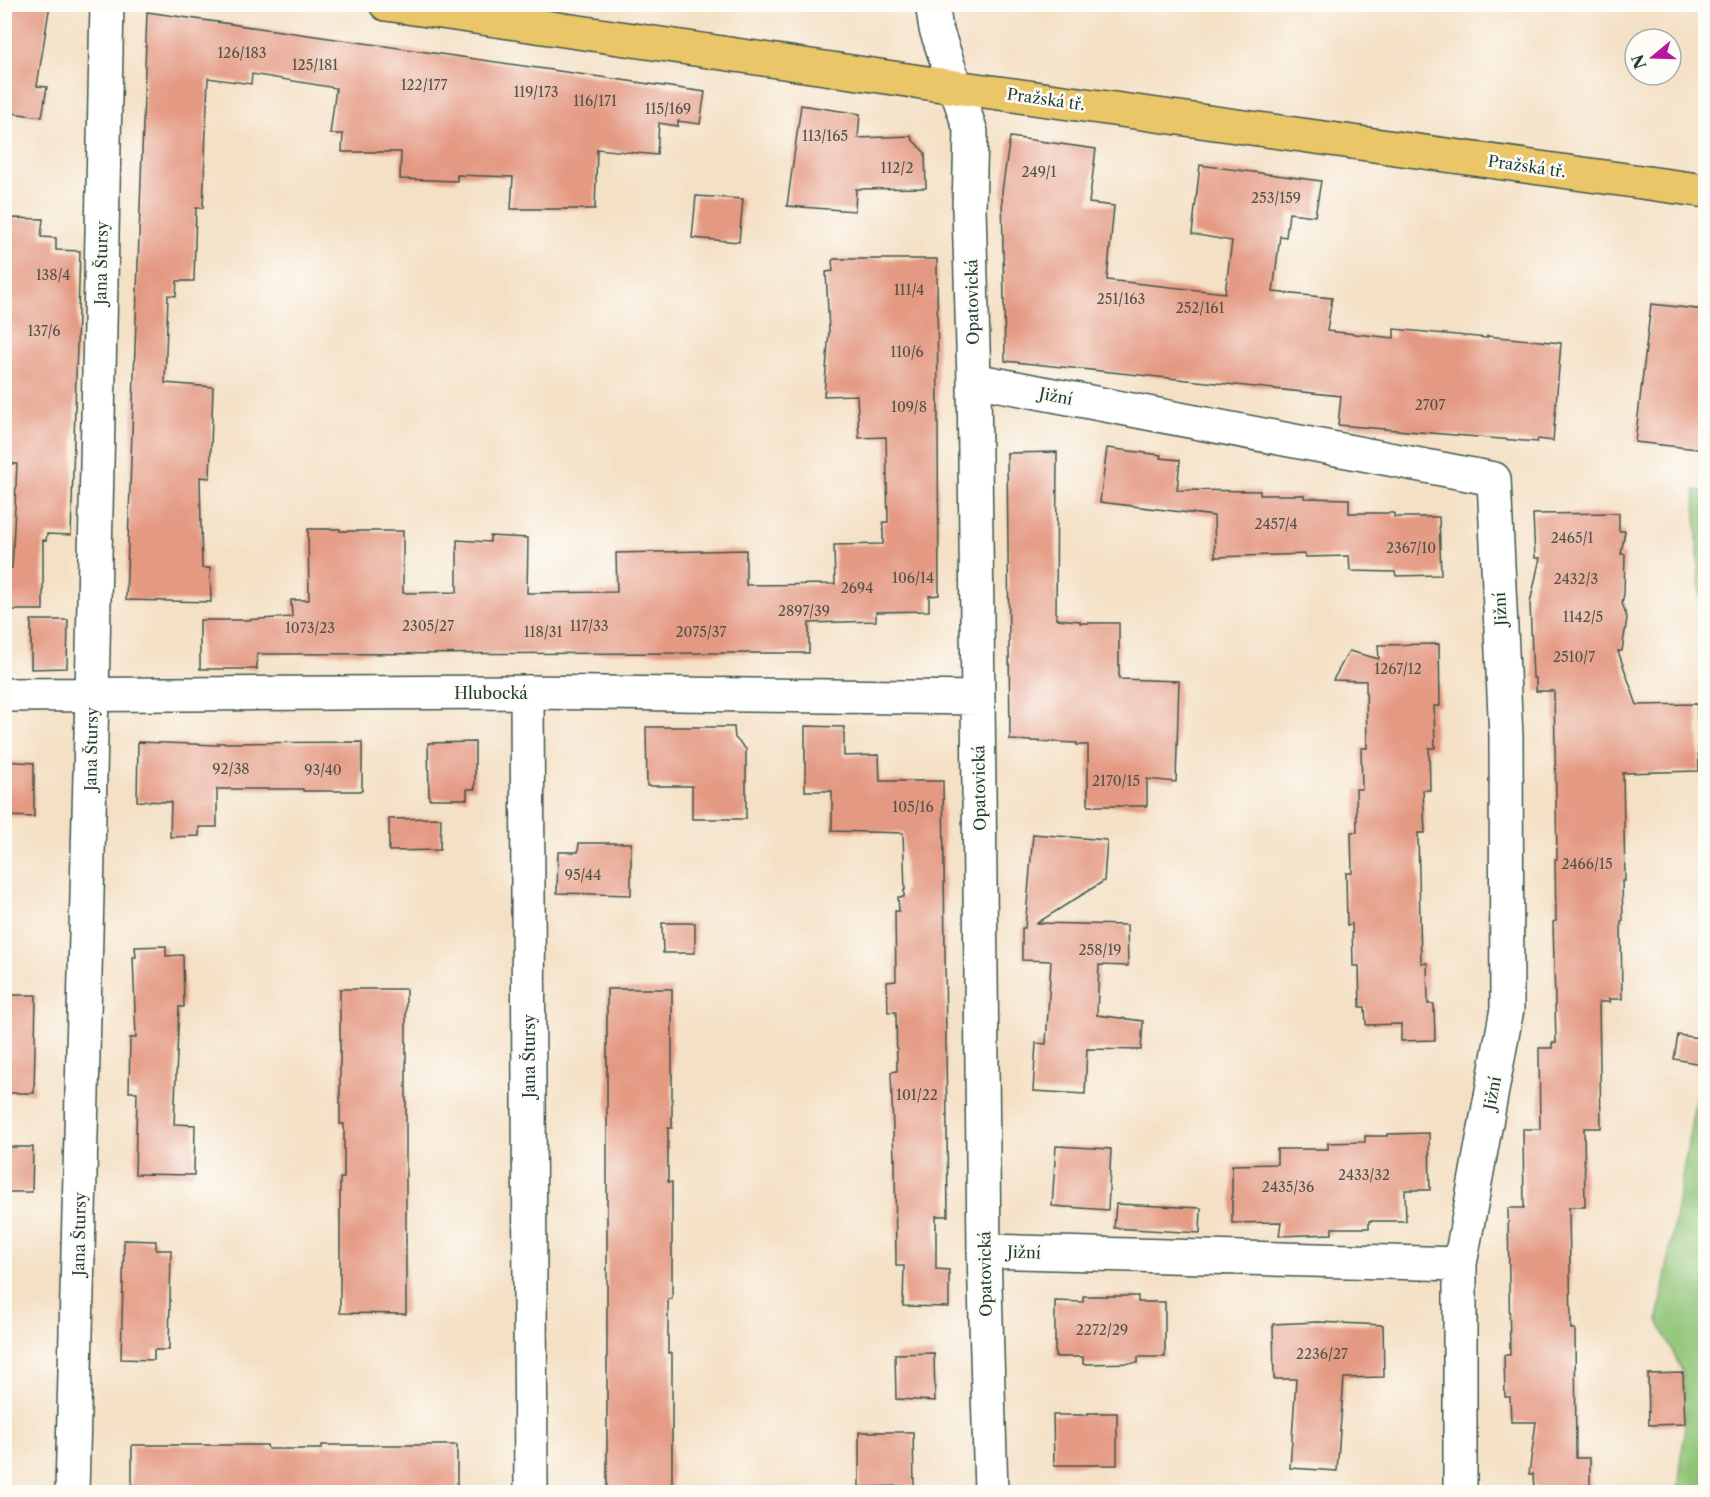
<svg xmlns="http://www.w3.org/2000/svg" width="1710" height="1497" font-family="'Libre Caslon Text',serif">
<rect width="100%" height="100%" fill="#fdfcf7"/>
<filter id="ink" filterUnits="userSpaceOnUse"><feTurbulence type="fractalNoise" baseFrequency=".0167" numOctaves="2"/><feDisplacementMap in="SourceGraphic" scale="12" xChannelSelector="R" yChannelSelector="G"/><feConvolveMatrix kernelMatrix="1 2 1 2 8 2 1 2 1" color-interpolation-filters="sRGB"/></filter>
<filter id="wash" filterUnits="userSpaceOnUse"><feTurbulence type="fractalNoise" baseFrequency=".008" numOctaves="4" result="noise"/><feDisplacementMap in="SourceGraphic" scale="24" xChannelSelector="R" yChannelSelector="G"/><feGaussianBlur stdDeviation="1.35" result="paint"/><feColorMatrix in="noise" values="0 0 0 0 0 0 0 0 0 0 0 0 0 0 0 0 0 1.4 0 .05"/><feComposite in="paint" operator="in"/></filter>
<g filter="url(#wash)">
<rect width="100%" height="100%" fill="#f4e0c5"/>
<path fill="#8fc476" stroke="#578055" stroke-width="1.5" d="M1695 490 1705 492V707Z
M1705 1043V1492H1678L1685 1424 1683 1373 1658 1320Z
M772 1488V1492H673V1489Z"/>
<g id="blocks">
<path fill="#e49982" d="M4 4H50L37 86 47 87 42 117 4 112Z
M147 12 705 92 700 124 678 121V126L659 123 657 155 597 149 595 209H511L513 177 457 175V181L400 179 401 152H342L343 134H330L336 88 252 74 251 84 208 78 203 208H196L194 281H177L176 296 168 295 165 383 213 387 210 478 200 477 202 568H210L211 602 126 600Z
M801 105 860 114 858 138 911 136 912 139 925 153 926 188 856 189 855 211 787 206Z
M1010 137 1096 149 1089 203 1114 206 1107 280 1225 293 1232 241 1192 234 1200 165 1321 181 1315 216 1289 213 1286 237 1280 236 1273 292 1332 298 1327 331 1394 338V329L1487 338V336L1561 343 1553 441 1538 439 1537 442 1338 425 1341 396 1005 361 1002 191Z
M696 196 743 199 739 242 692 238Z
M11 218 43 219 41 237 56 238V250L80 251 71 535 47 534 46 541 43 540V610H4V567L12 568 17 464 4 463V273H10Z
M834 259H937L939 595 929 596V611L876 612V621L809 623V653L257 654V669H200V620H245L292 617 291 600H309L308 529H340V531H403V593L457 592V540L490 542V536L528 538 527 593 617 592 616 553 746 550V585L835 584 834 545 883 544V522H888L886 437 859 438 857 395 824 396 829 331 826 272 833 271 832 261Z
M1651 304 1706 310V450L1635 442Z
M1107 448 1161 455 1160 458 1180 460 1177 490 1260 491V495H1304V498L1349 499V513H1394V517H1439L1441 575 1396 576 1395 572 1350 571 1349 556 1305 557V554L1215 557 1214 516 1100 502Z
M1057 452 1056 619 1080 621V623H1119V679L1179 681 1176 782 1147 779V806H1088V745H1077V743L1010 740 1007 453Z
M1619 513V531H1625L1621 554H1625L1624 594 1622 603 1627 618 1622 651H1618L1637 705 1697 704 1699 771 1623 773 1625 881H1622L1623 921H1621L1622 999H1609L1610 1002H1599L1601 1128H1584L1585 1207H1569L1571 1329H1575L1576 1458H1590V1492H1537V1488H1534L1533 1474H1529L1536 1422H1511L1510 1397H1505L1504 1355H1510L1508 1208H1524L1523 1129H1540L1539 1048H1552V1043H1556L1553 922 1556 921 1555 859H1557L1554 691H1536V678H1533L1530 603 1540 558H1535L1533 514Z
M31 620H68L67 668 31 669Z
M1439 644 1440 706H1434L1435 748H1429L1430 790H1423L1425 833H1418L1421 963H1427L1428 1004H1434L1435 1040 1401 1041V1024L1366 1025 1365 1007H1360L1359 966H1353L1352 924 1347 925 1346 873H1352L1351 832H1357L1356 789H1362L1361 748H1367L1366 681 1333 680 1349 651 1379 659 1378 645Z
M805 726 844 727V756L879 755 880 781H943L948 1216H936V1269L949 1270V1307L903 1306 904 1266H896L895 1159 894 1160 891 1072 897 1071 896 1012H888L887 982 896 981 895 911H899L898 897H904V890H905L903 833 832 831V791H805Z
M646 727H734L735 738 746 749V819H692V786H647Z
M138 742 218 745V743L362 742V791H303V789H217V827H199V836L170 837 171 802 137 801Z
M475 742V789H467V799H429L428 743Z
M4 761 34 763V817L6 816Z
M441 818 440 850 389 851V819Z
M1033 834 1107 840 1104 881 1037 923 1127 925 1128 966 1099 965 1097 1015 1143 1021 1141 1050 1087 1049 1085 1094 1033 1091 1036 1043 1046 1044 1051 961 1022 960V928H1025Z
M579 843H631V895L557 893 558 852H578Z
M662 923H695V953H663Z
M166 946V956L183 955 184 1007H179L174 1124 195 1125 194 1175 135 1174 137 1092H129L130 1038H136L133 957H136L135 947Z
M340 989H406V1314L340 1313V1178H344V1124H340Z
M607 989H672V1128H668V1182H672V1299H668V1353H672V1492H607Z
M4 995H36L34 1093H4Z
M1678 1035 1706 1039V1065L1674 1059Z
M1429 1133 1430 1190H1405L1406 1221H1369V1228H1332V1234L1279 1236 1281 1222 1232 1223V1165L1277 1164V1149H1328V1143L1365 1142V1136H1387V1134Z
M1056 1146 1111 1149 1108 1210 1052 1206Z
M4 1147H33L32 1192H4Z
M1116 1204 1201 1208 1200 1233 1114 1228Z
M124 1240 156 1241V1250H171L169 1350H154V1360L121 1359Z
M1083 1296H1138V1302H1165V1357H1138V1363L1083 1364V1357H1055V1301L1083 1302Z
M1318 1322 1383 1325 1384 1377 1344 1378 1337 1471 1290 1468 1296 1379H1274L1273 1324Z
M934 1353 935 1401 896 1399 895 1354Z
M1683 1373 1685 1424 1649 1425 1648 1374Z
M1088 1413H1117V1465H1054L1053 1415H1088Z
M859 1432H913L914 1486 859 1487Z
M132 1445H267L268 1449H322V1445H457V1492H132Z"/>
</g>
</g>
<g filter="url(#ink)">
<use href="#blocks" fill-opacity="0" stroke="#3f554a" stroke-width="1.5"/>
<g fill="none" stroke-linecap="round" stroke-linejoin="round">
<g stroke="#3f554a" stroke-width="36">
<path id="minor" d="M932 4 936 29 971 132 969 209 974 380 978 698 984 1251 991 1492
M974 380 1494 479 1506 737 1507 1009 1460 1264 984 1251
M527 692 531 1492
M4 695 527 692 978 698
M72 1492 92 695 107 4
M1460 1492V1264"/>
</g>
<g stroke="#3f554a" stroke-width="36">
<path id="major" d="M386 4 955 87 1706 191"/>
</g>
<use href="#minor" stroke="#fff" stroke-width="33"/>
<use href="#major" stroke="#ebc669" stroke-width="33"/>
</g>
</g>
<g text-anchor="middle" stroke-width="5" stroke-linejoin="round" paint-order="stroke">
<g font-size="14" fill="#505448">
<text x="242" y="58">126/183</text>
<text x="315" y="70">125/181</text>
<text x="424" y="90">122/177</text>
<text x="536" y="97">119/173</text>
<text x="595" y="106">116/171</text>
<text x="668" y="114">115/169</text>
<text x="825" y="141">113/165</text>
<text x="897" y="173">112/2</text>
<text x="1039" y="177">249/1</text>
<text x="1276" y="203">253/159</text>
<text x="53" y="280">138/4</text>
<text x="909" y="295">111/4</text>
<text x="1121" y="304">251/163</text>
<text x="1200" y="313">252/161</text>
<text x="44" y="336">137/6</text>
<text x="907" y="357">110/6</text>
<text x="1430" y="410">2707</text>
<text x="909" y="412">109/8</text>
<text x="1276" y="529">2457/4</text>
<text x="1572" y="543">2465/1</text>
<text x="1411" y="553">2367/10</text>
<text x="913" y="583">106/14</text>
<text x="1576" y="584">2432/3</text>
<text x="857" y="593">2694</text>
<text x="804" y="616">2897/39</text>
<text x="1583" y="622">1142/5</text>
<text x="428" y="631">2305/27</text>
<text x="589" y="631">117/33</text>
<text x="310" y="633">1073/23</text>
<text x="543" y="637">118/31</text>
<text x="701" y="637">2075/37</text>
<text x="1574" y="662">2510/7</text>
<text x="1398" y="674">1267/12</text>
<text x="231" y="774">92/38</text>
<text x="323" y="775">93/40</text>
<text x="1116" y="786">2170/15</text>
<text x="913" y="812">105/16</text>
<text x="1587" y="869">2466/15</text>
<text x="583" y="880">95/44</text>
<text x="1100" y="955">258/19</text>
<text x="917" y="1100">101/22</text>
<text x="1364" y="1180">2433/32</text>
<text x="1288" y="1192">2435/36</text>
<text x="1102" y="1335">2272/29</text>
<text x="1322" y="1359">2236/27</text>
</g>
<g font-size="16" fill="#1f3d34" stroke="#fdfcf7">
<text transform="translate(1046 99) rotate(8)" y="6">Pražská tř.</text>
<text transform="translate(1527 166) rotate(8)" y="6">Pražská tř.</text>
<text transform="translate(101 263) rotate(-89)" y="6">Jana Štursy</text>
<text transform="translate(972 302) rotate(-91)" y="6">Opatovická</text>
<text transform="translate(1056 396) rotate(11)" y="6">Jižní</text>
<text transform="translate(1500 609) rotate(-93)" y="6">Jižní</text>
<text x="491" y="699">Hlubocká</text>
<text transform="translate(91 749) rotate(-89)" y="6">Jana Štursy</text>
<text transform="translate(979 788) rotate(-91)" y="6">Opatovická</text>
<text transform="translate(529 1056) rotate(-90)" y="6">Jana Štursy</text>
<text transform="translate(1492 1093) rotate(-79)" y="6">Jižní</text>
<text transform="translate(79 1234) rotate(-89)" y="6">Jana Štursy</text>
<text transform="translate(1024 1252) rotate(2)" y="6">Jižní</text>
<text transform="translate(985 1274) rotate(-91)" y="6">Opatovická</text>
</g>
</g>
<rect width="1710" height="1497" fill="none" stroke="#fdfcf7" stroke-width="24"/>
<g transform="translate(1653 57) rotate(251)"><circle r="28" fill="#fdfcf7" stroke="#a4b0a9" stroke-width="1.5"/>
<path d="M0-4.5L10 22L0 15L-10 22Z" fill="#b5179e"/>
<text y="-9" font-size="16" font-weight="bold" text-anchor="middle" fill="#1f3d34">N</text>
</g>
</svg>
